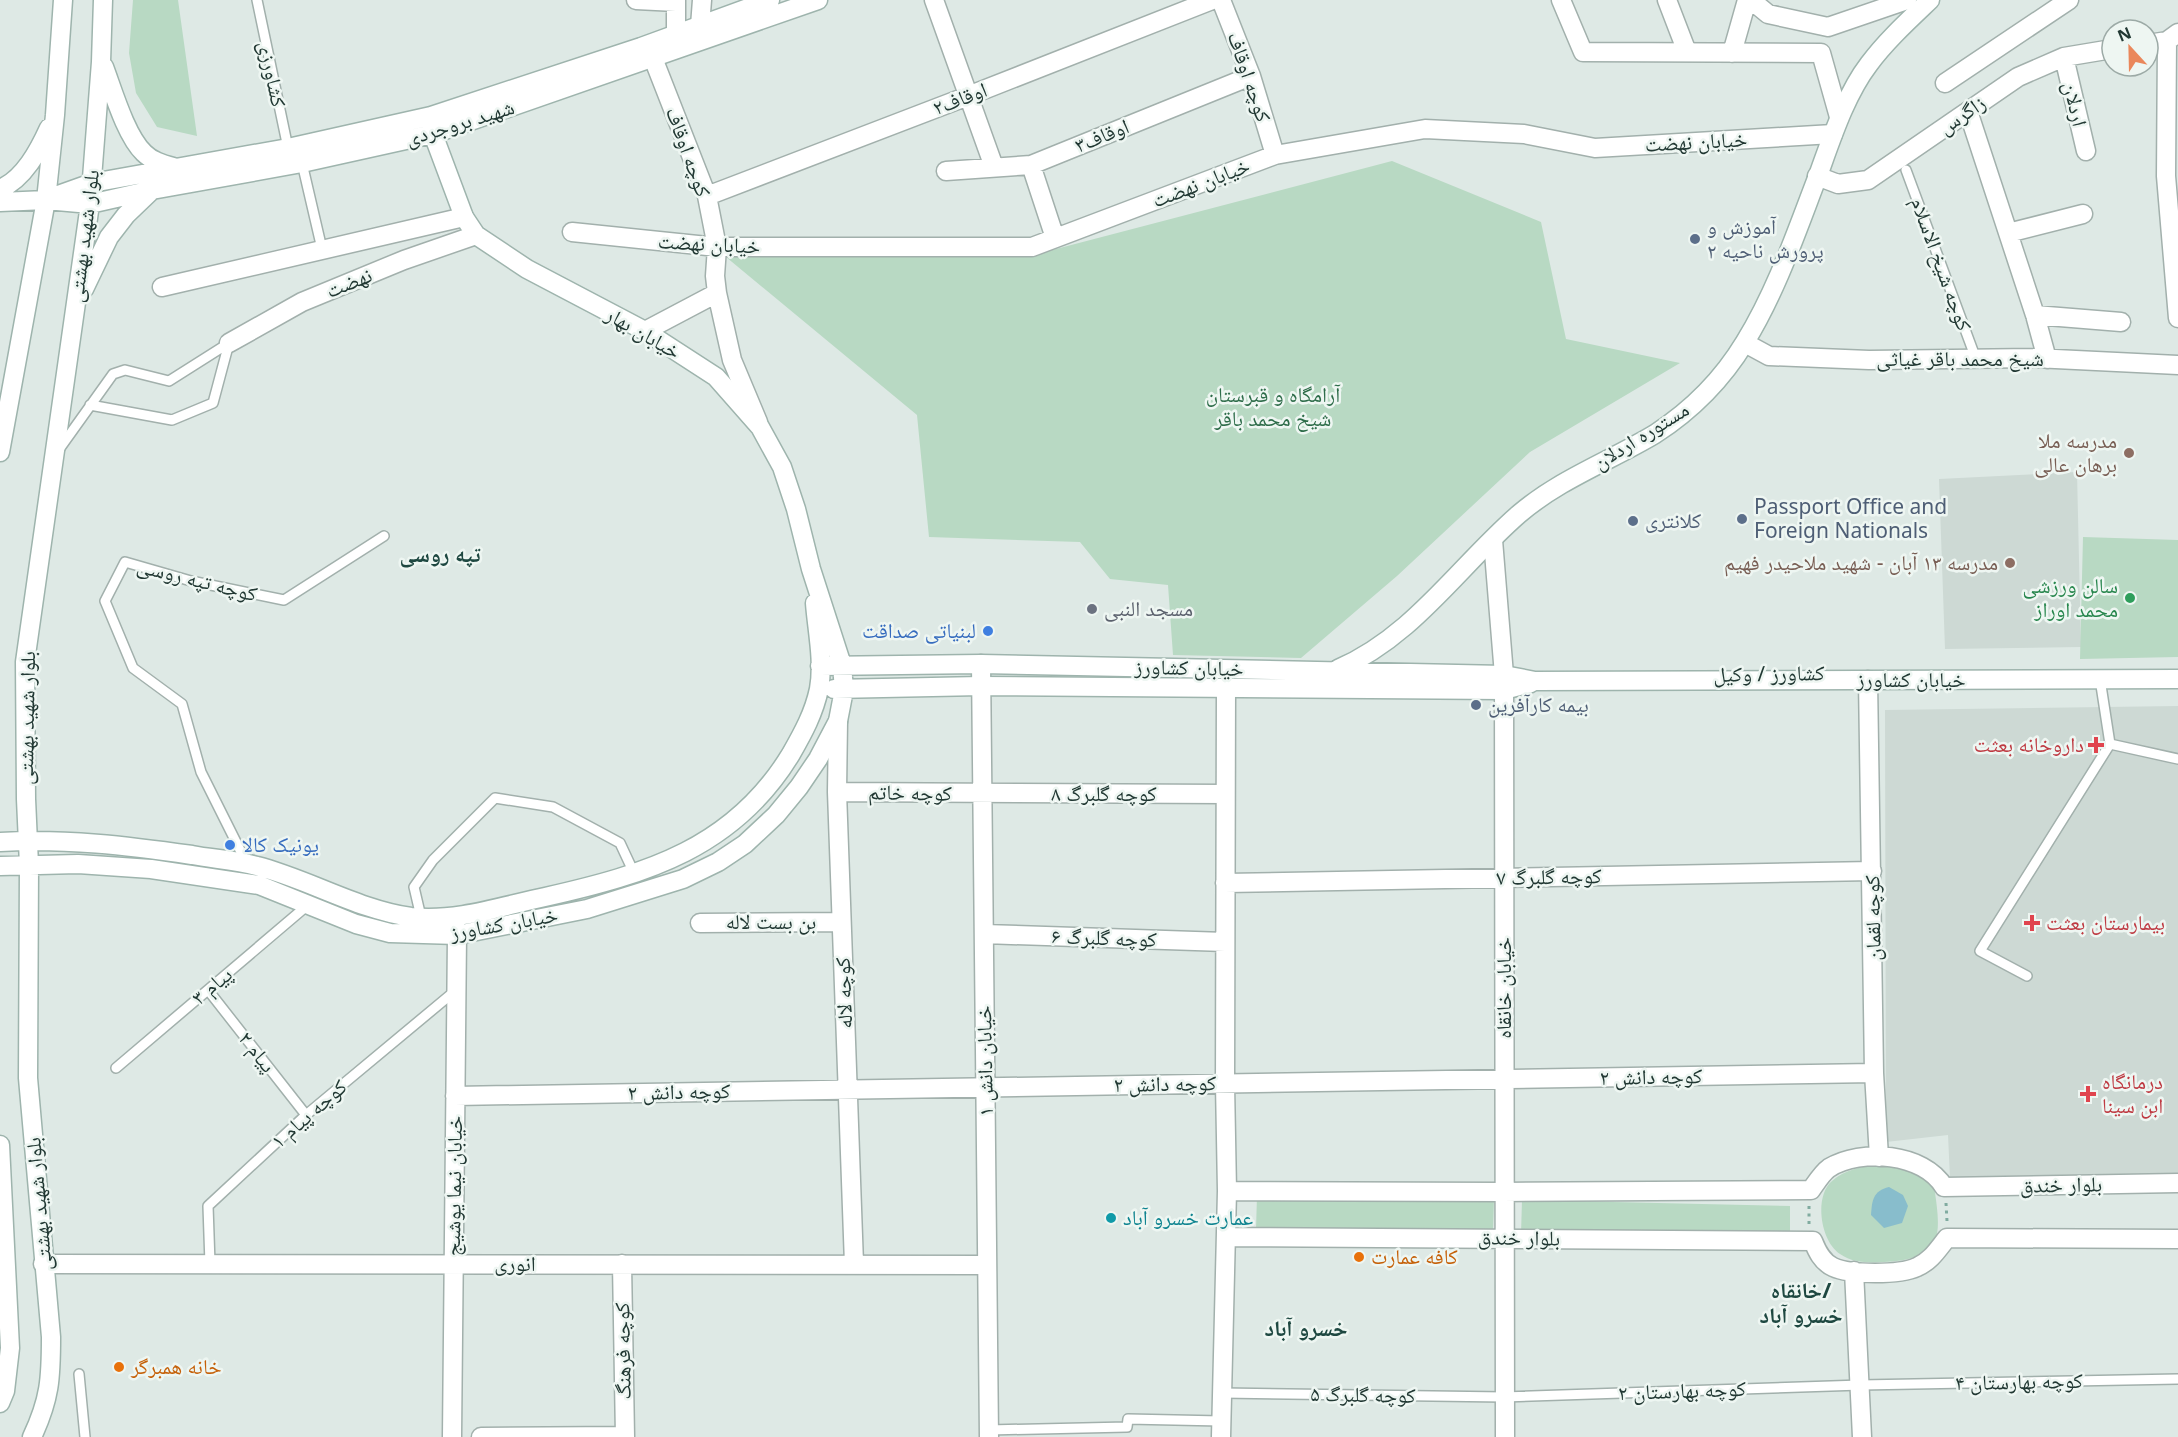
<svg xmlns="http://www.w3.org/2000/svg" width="2178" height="1437" font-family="'Noto Sans','Noto Naskh Arabic',sans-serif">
<rect width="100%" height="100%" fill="#dee9e5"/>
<path fill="#cdd9d4" d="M2077 472 2081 647 1945 649 1939 479Z
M2178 706V1176L1950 1178 1948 1135 1886 1142 1885 710Z"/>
<path fill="#b8d9c3" d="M133 0H178L197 136 157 127 136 93 129 53Z
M1392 161 1541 222 1566 339 1680 363 1530 452 1397 576 1301 658 1173 655 1168 585 1110 579 1080 542 929 537 917 415 726 257 1033 255Z
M2083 537 2178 540V657L2080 659Z
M1879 1164 1919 1174 1934 1186C1942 1238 1943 1259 1884 1262 1869 1263 1853 1263 1840 1254 1820 1241 1814 1196 1832 1181 1845 1169 1862 1167 1879 1164Z
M1257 1195 1494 1198 1493 1233 1256 1230Z
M1522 1200 1790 1206V1240L1521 1234Z"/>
<path fill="#88bdcc" d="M1889 1187 1903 1195 1908 1206 1902 1223 1884 1228 1871 1215C1872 1200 1873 1191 1889 1187Z"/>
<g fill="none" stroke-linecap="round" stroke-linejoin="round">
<g stroke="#a2b0ac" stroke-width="12">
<path id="lane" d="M257 0 288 148
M302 163 322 249
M1906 170 1976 359
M90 405 172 420 213 403 229 343
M60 448 113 374 125 370 169 381 229 343
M2110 744 2178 759
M247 864 201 772 182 704 133 668 105 601 125 562 191 581 284 600 384 536
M421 917 414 887 433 860 495 798 553 807 620 843 634 873
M2027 976 1980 951 2110 744 2100 679
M208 990 306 1115
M116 1068 309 904
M210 1264 208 1206 306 1115 455 991
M79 1374 85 1437
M1222 1393 1504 1397 1861 1385 2178 1379
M989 1430 1127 1427 1128 1419 1221 1421"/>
</g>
<g stroke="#a2b0ac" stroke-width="21">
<path id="street" d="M636 0 676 2
M934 0 994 167
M1221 0 1251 76 1275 155
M1561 0 1583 52 1821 53 1839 117
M1667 0 1687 52
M1751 0 1768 14 1828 27 1907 0
M700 26 702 0
M676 34V0
M2167 41 2166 176 2178 318
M2148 44 2167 41 2178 33
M1732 53 1747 0
M2064 57 2086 151
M653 58 707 196 717 247 715 276 717 293 732 360 758 422
M1945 83 2069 0
M1968 111 2035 315 2047 359
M1031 165 1055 238
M946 171 1031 165 1251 76
M1817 176 1838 184 1868 180 2018 77 2064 57 2112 49
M707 196 968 96 1212 0
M572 232 717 247H1032L1275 155 1425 129 1524 134 1595 148 1833 134
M2008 233 2083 214
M162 287 464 217
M2035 315 2121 322
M645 331 717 293
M229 343 302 302 404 260 476 235
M1745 343 1769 356 1869 360 2035 358 2178 365
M1493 540 1504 675 1505 1437
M981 664 989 1437
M1868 680 1874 1073 1879 1157
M838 721 837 792 854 1264
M837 792 1225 794
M1225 883 1872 871
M700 923 841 922
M984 934 1225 942
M455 1096 1874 1073
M1227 1191 1504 1192 1811 1190C1816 1183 1822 1173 1829 1168 1861 1148 1924 1153 1944 1187L2178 1183
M1226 1237 1813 1241C1817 1251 1822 1262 1833 1267 1850 1275 1900 1275 1917 1267 1931 1261 1938 1249 1947 1238L2178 1239
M43 1264 987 1265
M622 1264 625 1437
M1854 1271 1862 1437
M452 1437 457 935 454 920
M481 1437 625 1436
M1221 1437 1227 1191 1225 1084 1226 688"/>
</g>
<g stroke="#9eb4ad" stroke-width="21">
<path id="secondary" d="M104 67C113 91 126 136 144 153 152 161 162 164 173 167
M0 189C24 179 39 150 49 128
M50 198 92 183 288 148 431 116 641 47 770 0
M0 202 46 200 90 204 152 190 302 163 433 134 818 0
M84 289 109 237 126 215 150 192
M0 452 46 200 55 115 63 0
M820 666 981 664 1504 675 1535 681 2178 679
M1338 669C1413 637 1459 566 1519 514 1560 479 1610 461 1655 434 1692 410 1722 380 1745 342 1777 290 1797 230 1819 173 1832 137 1846 94 1869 64 1886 41 1909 20 1930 0
M834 689 981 686 1504 690 1531 683
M0 842C64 838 129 846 192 855 213 859 236 860 257 866 308 879 359 910 411 917 456 922 502 906 545 897 647 874 734 848 791 754 803 733 814 713 819 689 824 661 817 630 815 603
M0 866 78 864 151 869 259 885 356 924 390 933 457 935 587 909 683 879 718 862 745 844 776 815 799 787 818 759 838 721 844 690 842 665 811 569 796 509 782 467 760 427 716 377 645 331 527 269 476 235 464 217 433 134 431 116
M0 1145 10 1348 5 1391 0 1403
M32 1437C50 1399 51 1378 51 1337L28 1078 29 865 26 799 25 662 90 204 101 62 103 0"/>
</g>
<path stroke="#80aba0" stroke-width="3" stroke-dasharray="3 4.5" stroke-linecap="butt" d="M1946 1203 1947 1221
M1809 1206V1224"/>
<use href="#lane" stroke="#fff" stroke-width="9"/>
<use href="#street" stroke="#fff" stroke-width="18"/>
<use href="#secondary" stroke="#fff" stroke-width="18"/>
</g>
<g fill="#5c6f8a" stroke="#eef6f2" stroke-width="2">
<circle cx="1695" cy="239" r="6"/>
<circle cx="1742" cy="519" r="6"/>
<circle cx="1633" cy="521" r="6"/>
<circle cx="1476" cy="705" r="6"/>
</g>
<g fill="#8d6e63" stroke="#eef6f2" stroke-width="2">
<circle cx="2129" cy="453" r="6"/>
<circle cx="2010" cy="563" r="6"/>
</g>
<circle fill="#2e9e5b" stroke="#eef6f2" stroke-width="2" cx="2130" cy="598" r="6"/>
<circle fill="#6b7280" stroke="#eef6f2" stroke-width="2" cx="1092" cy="609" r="6"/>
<g fill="#3f7fe0" stroke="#eef6f2" stroke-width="2">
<circle cx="988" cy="631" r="6"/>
<circle cx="230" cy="845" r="6"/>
</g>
<g fill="#e0444e" stroke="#eef6f2" stroke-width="2">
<path d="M2093 736h6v6h6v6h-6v6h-6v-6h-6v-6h6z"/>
<path d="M2029 914h6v6h6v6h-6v6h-6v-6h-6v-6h6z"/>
<path d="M2085 1085h6v6h6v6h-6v6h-6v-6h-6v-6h6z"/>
</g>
<circle fill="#0f9aa8" stroke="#eef6f2" stroke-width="2" cx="1111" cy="1218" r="6"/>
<g fill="#e8710a" stroke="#eef6f2" stroke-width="2">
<circle cx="1359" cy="1257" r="6"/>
<circle cx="119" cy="1367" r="6"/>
</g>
<g text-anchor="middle" stroke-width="5" stroke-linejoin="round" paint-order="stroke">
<g font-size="21" fill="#213833" stroke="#eef6f2">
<text transform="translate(272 74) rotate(78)" y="7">کشاورزی</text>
<text transform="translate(1249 77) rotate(71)" y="7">کوچه اوقاف</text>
<text transform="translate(960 99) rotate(-21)" y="7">اوقاف۲</text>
<text transform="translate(2075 104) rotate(77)" y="7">اردلان</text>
<text transform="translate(1962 115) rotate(-34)" y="7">زاگرس</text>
<text transform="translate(460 123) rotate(-17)" y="7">شهید بروجردی</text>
<text transform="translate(1102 136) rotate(-22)" y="7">اوقاف۳</text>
<text transform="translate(1696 142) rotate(-3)" y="7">خیابان نهضت</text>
<text transform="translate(688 152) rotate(70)" y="7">کوچه اوقاف</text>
<text transform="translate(1201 183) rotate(-21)" y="7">خیابان نهضت</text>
<text transform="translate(84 236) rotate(-83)" y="7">بلوار شهید بهشتی</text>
<text transform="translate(709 244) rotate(3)" y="7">خیابان نهضت</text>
<text transform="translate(1941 264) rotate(70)" y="7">کوچه شیخ الاسلام</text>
<text transform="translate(349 283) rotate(-22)" y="7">نهضت</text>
<text transform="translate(643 333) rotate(30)" y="7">خیابان بهار</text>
<text x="1960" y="366">شیخ محمد باقر غیاثی</text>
<text transform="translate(1641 436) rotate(-32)" y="7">مستوره اردلان</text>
<text transform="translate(197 580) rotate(14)" y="7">کوچه تپه روسی</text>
<text transform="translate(1189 668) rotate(1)" y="7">خیابان کشاورز</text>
<text transform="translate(1769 674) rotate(-1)" y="7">کشاورز / وکیل</text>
<text x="1911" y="687">خیابان کشاورز</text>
<text transform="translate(27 718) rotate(-89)" y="7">بلوار شهید بهشتی</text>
<text transform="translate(910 793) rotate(1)" y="7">کوچه خاتم</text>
<text x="1104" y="801">کوچه گلبرگ ۸</text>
<text transform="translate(1549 877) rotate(-1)" y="7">کوچه گلبرگ ۷</text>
<text transform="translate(1873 918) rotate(-91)" y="7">کوچه لقمان</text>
<text x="771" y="929">بن بست لاله</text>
<text transform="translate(504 924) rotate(-10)" y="7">خیابان کشاورز</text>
<text transform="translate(1104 938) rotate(2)" y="7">کوچه گلبرگ ۶</text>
<text transform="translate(212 986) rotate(-40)" y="7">پیام ۳</text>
<text transform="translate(1504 988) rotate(-90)" y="7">خیابان خانقاه</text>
<text transform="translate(844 993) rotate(-92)" y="7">کوچه لاله</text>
<text transform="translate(257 1052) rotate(52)" y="7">پیام ۲</text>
<text transform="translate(985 1061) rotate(-91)" y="7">خیابان دانش ۱</text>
<text transform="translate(1651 1077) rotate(-1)" y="7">کوچه دانش ۲</text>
<text transform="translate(1165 1084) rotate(-1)" y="7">کوچه دانش ۲</text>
<text transform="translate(679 1092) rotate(-1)" y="7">کوچه دانش ۲</text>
<text transform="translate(309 1114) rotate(-41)" y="7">کوچه پیام ۱</text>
<text transform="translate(2061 1185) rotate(-1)" y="7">بلوار خندق</text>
<text transform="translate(454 1186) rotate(-89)" y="7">خیابان نیما یوشیج</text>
<text transform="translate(39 1204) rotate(-95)" y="7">بلوار شهید بهشتی</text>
<text transform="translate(1519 1238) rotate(1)" y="7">بلوار خندق</text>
<text x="515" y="1271">انوری</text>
<text transform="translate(623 1351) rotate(-91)" y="7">کوچه فرهنگ</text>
<text transform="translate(2019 1382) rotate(-1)" y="7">کوچه بهارستان ۴</text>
<text transform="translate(1682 1391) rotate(-2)" y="7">کوچه بهارستان ۲</text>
<text transform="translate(1363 1395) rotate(1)" y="7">کوچه گلبرگ ۵</text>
</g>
<g font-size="21" fill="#4e5e75" stroke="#eef6f2" text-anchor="start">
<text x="1707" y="234">آموزش و<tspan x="1707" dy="24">پرورش ناحیه ۲</tspan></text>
<text x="1754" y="514">Passport Office and<tspan x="1754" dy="24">Foreign Nationals</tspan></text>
<text x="1645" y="528">کلانتری</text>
<text x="1488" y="712">بیمه کارآفرین</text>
</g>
<g font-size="21" fill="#2d6c49" stroke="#eef6f2">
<text x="1273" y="402">آرامگاه و قبرستان<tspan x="1273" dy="24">شیخ محمد باقر</tspan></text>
</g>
<g font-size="21" fill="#785e54" stroke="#eef6f2" text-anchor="end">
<text x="2117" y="448">مدرسه ملا<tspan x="2117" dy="24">برهان عالی</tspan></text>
<text x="1998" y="570">مدرسه ۱۳ آبان - شهید ملاحیدر فهیم</text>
</g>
<g font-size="21" fill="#27864d" stroke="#eef6f2" text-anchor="end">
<text x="2118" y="593">سالن ورزشی<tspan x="2118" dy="24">محمد اوراز</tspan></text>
</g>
<g font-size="21" fill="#5b616d" stroke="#eef6f2" text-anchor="start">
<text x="1104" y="616">مسجد النبی</text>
</g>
<g font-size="21" fill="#366cbe" stroke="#eef6f2" text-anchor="end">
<text x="976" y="638">لبنیاتی ‌صداقت</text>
<text x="242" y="852" text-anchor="start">یونیک کالا</text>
</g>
<g font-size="21" fill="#be3a42" stroke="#eef6f2" text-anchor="start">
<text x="2084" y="752" text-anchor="end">داروخانه بعثت</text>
<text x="2046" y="930">بیمارستان بعثت</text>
<text x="2102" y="1089">درمانگاه<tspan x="2102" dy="24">ابن سینا</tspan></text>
</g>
<g font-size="21" fill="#0d838f" stroke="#eef6f2" text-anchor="start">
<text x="1123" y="1225">عمارت خسرو آباد</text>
</g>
<g font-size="21" fill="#c56008" stroke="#eef6f2" text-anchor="start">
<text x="1371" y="1264">کافه عمارت</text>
<text x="131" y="1374">خانه همبرگر</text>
</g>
<g font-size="22" font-weight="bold" fill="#1e4841" stroke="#eef6f2">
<text x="440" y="562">تپه روسی</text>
<text x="1801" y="1298">خانقاه/<tspan x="1801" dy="25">خسرو آباد</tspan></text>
<text x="1306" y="1336">خسرو آباد</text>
</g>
</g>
<g transform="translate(2130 48) rotate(338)"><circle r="28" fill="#eef6f2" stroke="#9caaa6" stroke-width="1.5"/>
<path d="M0-4.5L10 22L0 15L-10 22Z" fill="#ea875b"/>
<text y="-9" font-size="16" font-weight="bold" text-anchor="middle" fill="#213833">N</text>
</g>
</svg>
